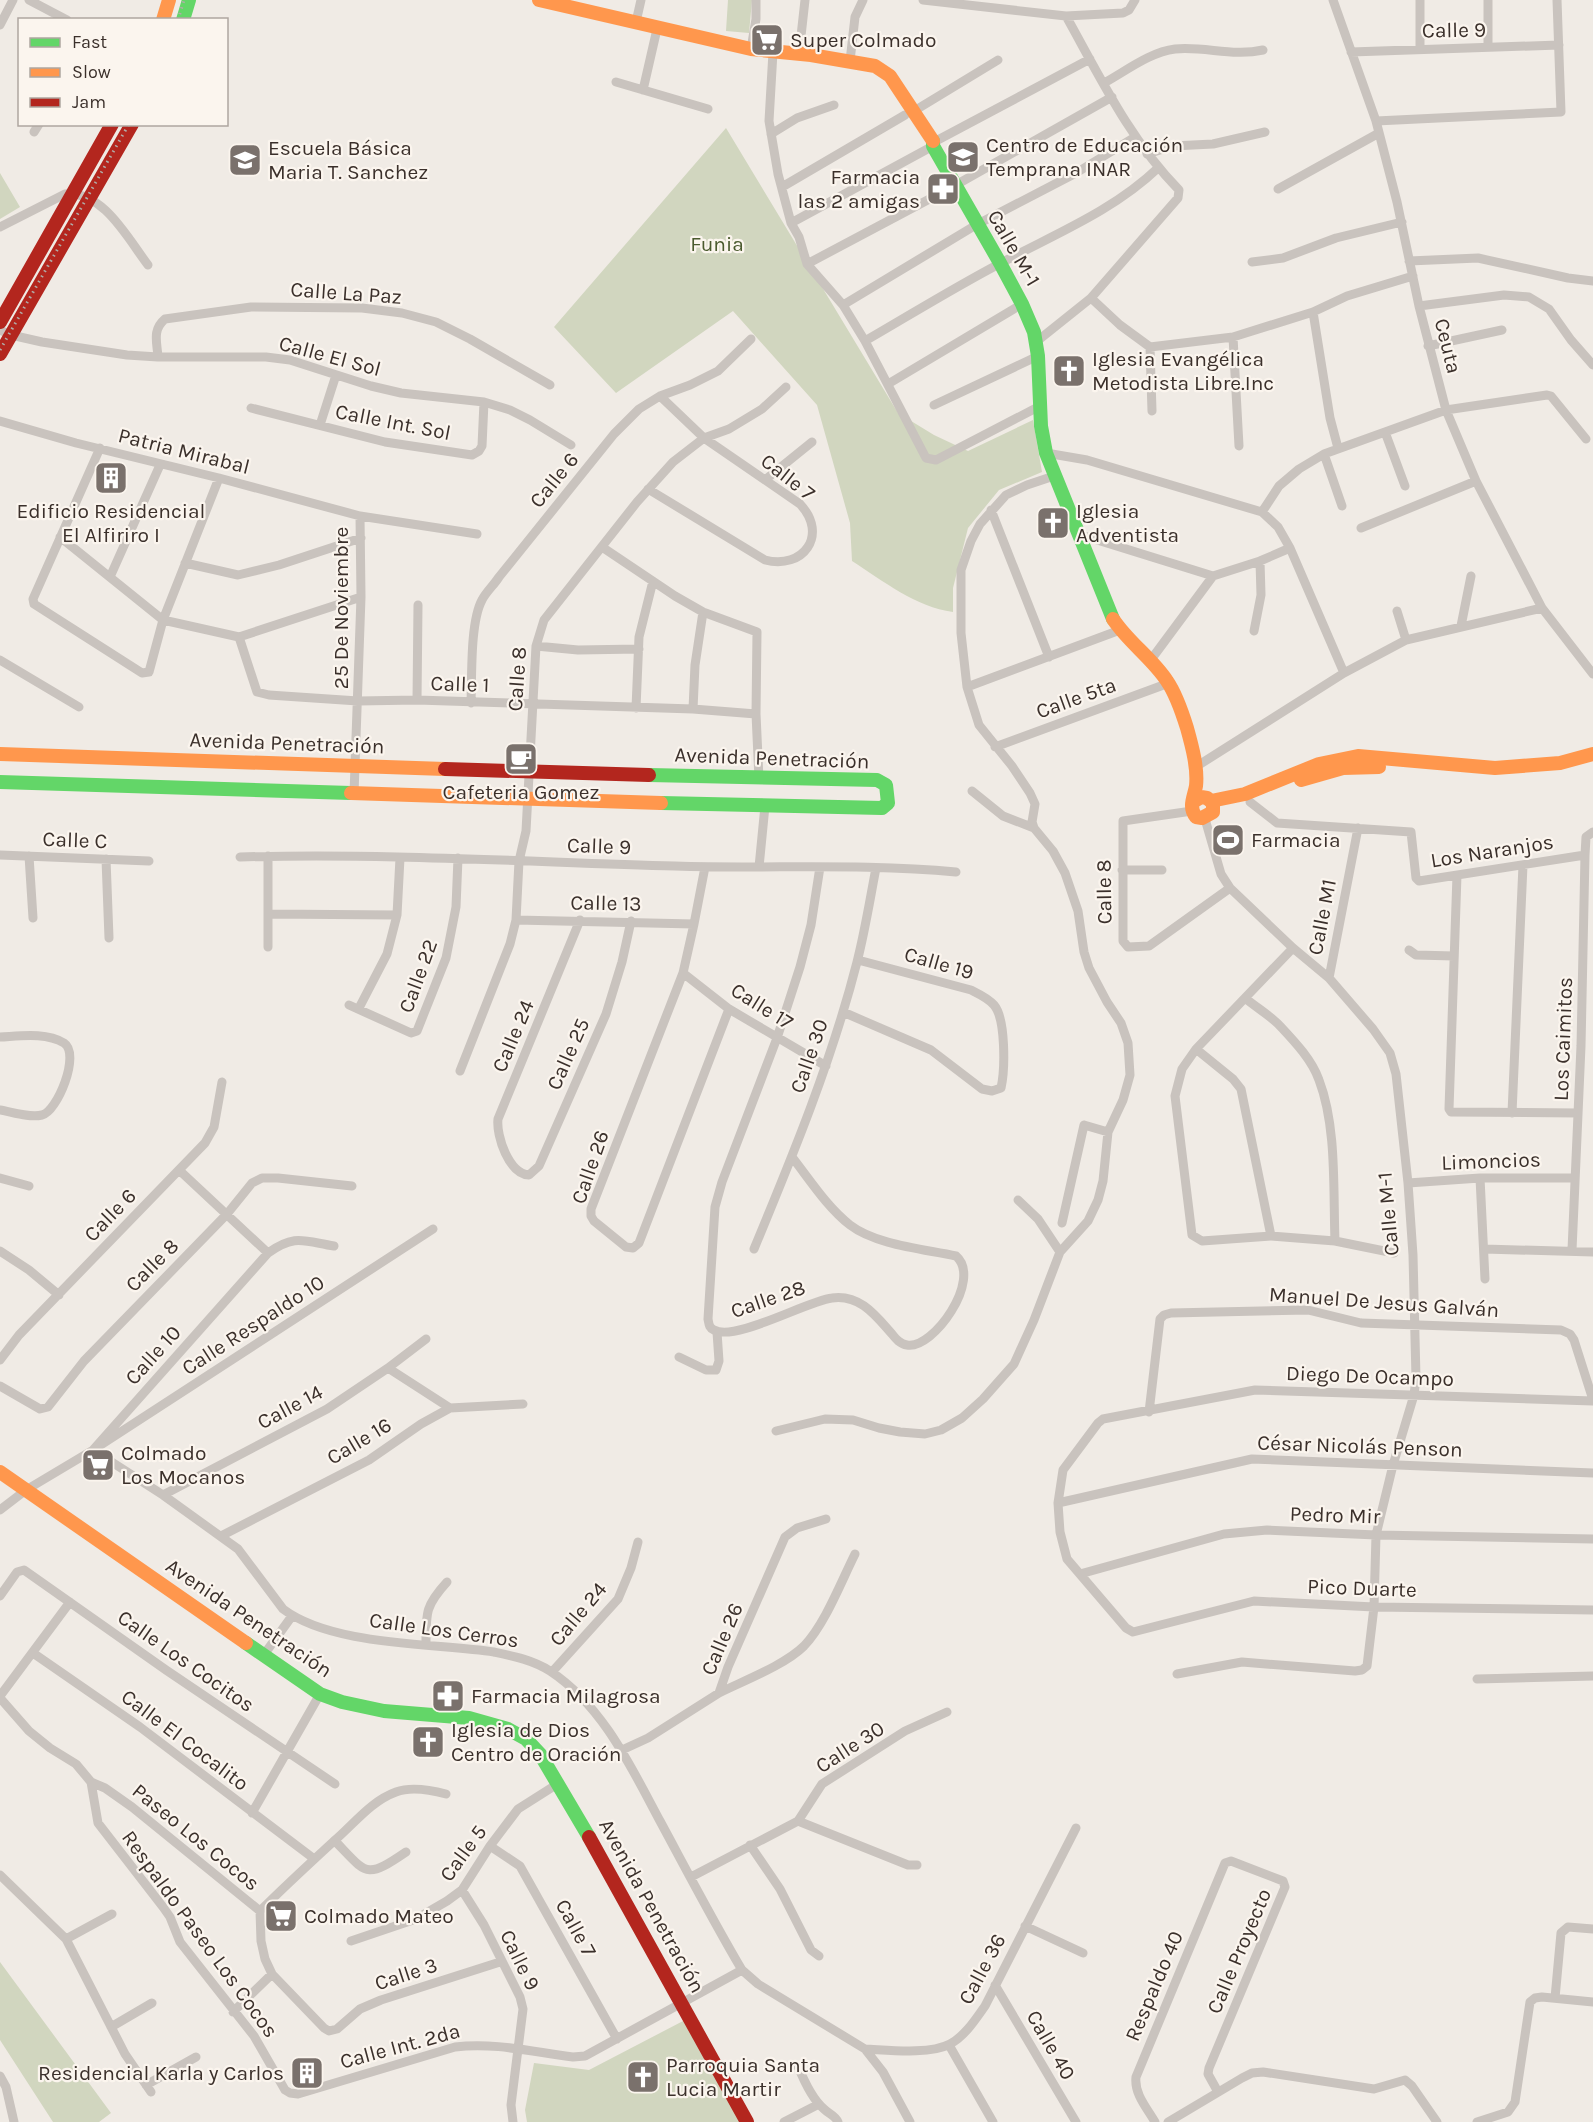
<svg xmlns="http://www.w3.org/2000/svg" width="1593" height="2122" font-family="Karla,sans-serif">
<rect width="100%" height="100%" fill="#f0ebe5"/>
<path fill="#d1d6bf" d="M728 0H752L749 33 726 31Z
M726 128 898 413 934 435 968 451 1033 420 1042 472 999 490 968 528 953 588V612C916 607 883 581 852 561L850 523 817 405 733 311 616 393 554 327Z
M0 173 20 207 0 219Z
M0 1962 111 2113 99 2122H53L0 2040Z
M685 2020 743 2122H527L525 2110 534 2063 589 2070Z"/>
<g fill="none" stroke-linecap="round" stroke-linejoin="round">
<path stroke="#c9c3be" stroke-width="9" d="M29 0 67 20
M923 0 1066 16C1100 77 1130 140 1179 190L1178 198 1091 298 1036 342
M1333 0 1376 121 1397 202 1419 306 1446 410 1476 481 1542 608 1593 674
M1420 0V48
M1488 0V47
M1066 16 1123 13 1129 10 1135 0
M636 22 641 0
M0 25 13 0
M751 49 756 19V0
M773 52 769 121 778 174 791 223 799 237 807 264 843 305 865 341 926 458 936 460 1040 406
M1351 52 1559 45
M799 54 805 0
M850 61 855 17 863 0
M616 82 708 109
M1104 83C1126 71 1150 52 1175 49 1205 46 1233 57 1263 50
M643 90 657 29
M914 111 998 60
M1376 121 1561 112 1557 0
M34 132 39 124
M771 134 797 118 834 105
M934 142 1090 59
M1147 154 1173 146 1213 144 1265 132
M782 187 905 115
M1278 189 1379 133
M791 223 933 146
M0 227 65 194C103 190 128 239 148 265
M1409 261 1478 258 1568 278 1593 281
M1252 262 1283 258 1336 238 1402 222
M807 264 954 186 1112 97
M1091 298 1120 325 1150 347 1233 337 1313 312 1347 296 1413 276
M843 305 976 225 1076 173 1135 137
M1419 306 1504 295 1529 297 1549 309 1571 340 1593 365
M1313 312 1330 418 1338 448
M0 330 11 335 42 342 127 355 158 357H266L290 360 371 386 401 393 484 402 510 410 530 420 571 445
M1233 337 1239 446
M865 341C910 315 955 287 1001 263 1055 234 1113 211 1158 168
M1428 346 1502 330
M1150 347 1152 411
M158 357C157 342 152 330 165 319L251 307 362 308 402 313 436 322 470 339 550 385
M888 384 1022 304
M934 405 1038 356
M251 408 385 442 472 455 479 451 482 446 484 402
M0 421 76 443 219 478 360 516 477 534
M320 425 336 375
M1385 432 1405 486
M100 448 33 599 34 604 142 673 149 672 163 620 219 478
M1046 453 1087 460 1262 512 1278 527 1290 548 1344 673
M1324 454 1342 506
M765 480 812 442
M648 489 765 560C803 570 829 535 800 504L704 438 660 396
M991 510 1049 657
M1262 512 1279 486 1299 469 1324 454 1446 410 1547 395 1551 396 1586 439
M1361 528 1476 481
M1078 534 1213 576 1260 561 1290 548
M60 537 163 620 239 637 361 597
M602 547 675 596 703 612 757 632 756 714 759 779
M185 563 238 575 279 565 361 538
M110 577 160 465
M1397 611 1406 640
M1461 626 1471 576
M1254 631 1261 595 1260 561
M239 637 257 692 269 695 358 701 417 700 693 709 756 714
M536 646 578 650 639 649
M0 660 79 707
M1150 661 1213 576
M967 687 1120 630
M417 700 418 605
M471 703C472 677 470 622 482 600 486 592 494 585 499 577L614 434 639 409 660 396 690 385 718 371 751 339
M636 708 639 637 653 581
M693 709 695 665 703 612
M995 747 1169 683
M1194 768 1344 673 1406 640 1542 608
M972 791 1003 816 1034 828
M354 794 361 597 360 516
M1250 802 1277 823 1411 832 1416 878 1419 881 1585 855
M1192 811 1123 821V941L1128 947 1149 946 1230 888
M0 855 149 861
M29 856 33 918
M268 856V947
M240 857C385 853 530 862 675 866 768 869 862 863 956 872
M106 859 109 938
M705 867 694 924 683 973 591 1209V1216L594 1221 626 1247 633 1248 639 1243 729 1009
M759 867 765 806
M1122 870H1162
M1457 875 1449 1109 1451 1112 1578 1113
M268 914 397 915
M516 920 694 924
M580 920 498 1119C496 1136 509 1174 529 1175L539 1166 606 1014 622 962 631 921
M1293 948 1196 1049 1182 1069 1175 1096 1192 1235 1202 1241 1271 1236 1335 1241 1394 1253
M1409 950 1416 955 1454 956
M683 973 729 1009 826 1066
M1329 978 1358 828
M1245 998C1257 1008 1271 1016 1281 1027 1295 1042 1312 1060 1319 1080 1337 1127 1333 1190 1335 1241
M349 1005 411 1033 417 1031 446 958 456 907 458 858
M359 1008 387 954 397 915 400 858
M843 1012 931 1050 982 1089 992 1091 1001 1088C1005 1070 1006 1019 994 1005 988 998 979 994 971 990L858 960
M0 1037C20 1036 46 1032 64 1043 81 1054 57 1112 42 1115 29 1118 12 1112 0 1110
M1196 1049 1233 1079 1241 1089 1271 1236
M460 1071 510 944 516 920 519 861 526 831 536 646 544 620 637 502 673 462 704 438 729 429 762 409 786 387
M1512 1113 1523 865
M792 1157C810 1180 827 1207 850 1225 876 1245 924 1249 956 1256 983 1279 933 1350 907 1345 900 1344 896 1339 892 1334 876 1316 860 1294 832 1298 807 1301 735 1342 714 1330 709 1328 709 1324 708 1319L715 1207 722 1182 777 1038 800 967 811 925 820 867
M179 1170 268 1253
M0 1178 29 1186
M1480 1178 1485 1279
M1408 1183 1480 1178H1575
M1018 1200 1038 1219 1060 1252
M1062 1223 1084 1125 1108 1132
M433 1229 93 1450 163 1495 238 1549 283 1609C332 1646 433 1643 494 1652 513 1656 533 1660 550 1671 603 1706 631 1767 660 1821 687 1871 713 1921 742 1970L758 1984 865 2049 883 2072 910 2122
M754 1249C793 1155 832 1060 857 962 865 931 870 899 876 868
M1484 1249 1593 1252
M1572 1250 1581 1046 1585 855 1586 837 1593 832
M0 1251 29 1270 59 1295
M679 1357 706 1370H716L719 1361 717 1332
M0 1360 19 1335 205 1143 214 1127 222 1082
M388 1368 450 1408
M0 1386 40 1409 48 1407 84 1361 227 1214 252 1183 262 1178H278L352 1186
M1593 1401 1255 1390 1103 1419 1098 1423 1063 1470 1058 1503 1060 1532 1067 1559 1126 1628 1133 1632 1254 1601 1374 1607 1593 1610
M1149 1412 1160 1319 1164 1315 1171 1313 1308 1310 1361 1323 1561 1330 1570 1334 1574 1340 1593 1400
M776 1431 825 1419 853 1420 879 1428 900 1432 925 1434 941 1430 962 1418 983 1399 1014 1364 1034 1320 1060 1252 1088 1221 1098 1200 1103 1181 1108 1132 1123 1100 1130 1075 1128 1043 1121 1023 1107 1002 1089 968 1084 952 1078 911 1065 873 1053 851 1034 828 1032 822 1035 804 1030 793 1012 766 979 725 967 687 961 633V570L971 541 980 524 1006 495 1027 485 1054 476
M163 1495 327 1409 388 1368 426 1339
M1058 1503 1252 1459 1593 1473
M0 1510 26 1490 93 1450 268 1253C295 1234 303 1241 334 1246
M221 1536 369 1460 421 1424 450 1408 523 1404
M1080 1574 1224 1534 1267 1530 1376 1535 1593 1539
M0 1596 17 1572 24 1570 166 1670 335 1784
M426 1645C426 1613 425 1606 447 1582
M33 1653 140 1727 313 1858
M263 1656 292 1616
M552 1672 618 1599 631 1568 638 1542
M1177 1674 1242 1662 1355 1671 1362 1670 1367 1666 1374 1607 1376 1535 1393 1465 1414 1395 1416 1378 1413 1255 1408 1183 1396 1074 1390 1053 1373 1029 1329 978 1293 948 1230 888 1221 874 1205 819
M1477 1679 1593 1676
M719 1693C743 1681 785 1665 804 1646 825 1624 841 1582 855 1554
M0 1696 70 1602
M0 1698 29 1731 50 1748 76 1764 91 1782 105 1788 132 1807 260 1911 261 1941 265 1959 272 1974 324 2028 329 2031 337 2029 360 2009 381 2000 500 1962
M622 1750 648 1738 719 1693 728 1667 785 1537 797 1528 826 1519
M91 1782 98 1823 163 1907 170 1917 180 1942 254 2036 285 2090 290 2093 298 2094 455 2047C494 2042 533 2052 573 2057L585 2056 742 1970
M252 1813 320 1694
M798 1821 908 1865H917
M335 1841C367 1874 365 1880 406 1852
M750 1845 780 1889 811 1950 819 1956
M490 1846 520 1866 617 2039
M0 1875 66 1939 125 2054 151 2092
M691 1877 798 1821 822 1784 905 1731 947 1712
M462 1890 484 1925 520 1997 523 2009 511 2105 513 2122
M260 1911C284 1887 309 1864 334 1841 354 1824 371 1801 396 1792 412 1786 431 1790 446 1794
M1025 1926 1083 1953
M66 1939 112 1914
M351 1941 416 1919 447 1901 462 1890 490 1846 518 1809 559 1783
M995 1985 1076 2122
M1555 1998 1561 1933 1568 1927 1593 1929
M233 2012 272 1974
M111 2027 152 2003
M949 2045 993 2122
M865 2049C888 2050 929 2055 950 2044 965 2036 975 2020 985 2006L1076 1828
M798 2066C804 2081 812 2099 824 2109 829 2114 835 2115 838 2122
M0 2076 6 2087 14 2122
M146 2085 196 2057
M784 2122 819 2104
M1155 2122C1147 2108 1134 2094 1136 2077L1225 1863 1231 1861 1283 1881 1285 1887 1209 2068 1208 2074 1218 2092
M1168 2122 1242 2078 1252 2073 1263 2072 1374 2089 1405 2080 1412 2086 1437 2122
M1477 2122 1508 2112 1515 2102 1530 2002 1535 1998 1542 1997 1593 2002"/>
<path stroke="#63d668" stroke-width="14" d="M183 20 189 0
M933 141V146L1000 263 1022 304 1034 332 1038 356 1041 426 1046 453 1113 619
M649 775 877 780 886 785 888 803 882 808 661 803
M0 782 351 793
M246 1643 320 1694 342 1702 384 1711 469 1718 508 1729 526 1739 540 1754 589 1837"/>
<path stroke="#ff974d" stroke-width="14" d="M539 0 751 49 811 55 875 66 890 76 933 141
M163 20 169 0
M1113 619C1128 642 1152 658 1167 681 1176 694 1182 712 1187 728 1192 746 1198 768 1196 786 1194 797 1188 807 1196 817L1202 818 1213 812V803L1207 798 1201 797 1193 802
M0 754 445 769
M1301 780 1343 768 1379 767
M351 793 661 803
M1211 801 1245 794 1319 764 1358 756 1495 768 1560 763 1593 754
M0 1472 246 1643"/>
<path stroke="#b3261e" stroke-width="14" d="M0 322 112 124
M0 354 132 124
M445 769 649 775
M589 1837 747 2122"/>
<path stroke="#b1aca8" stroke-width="3" stroke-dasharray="1.5 4.5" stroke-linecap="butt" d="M178 20 184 0
M0 350 129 124"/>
</g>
<defs>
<g id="supermarket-square" transform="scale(1.725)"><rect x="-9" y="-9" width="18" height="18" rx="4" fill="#7a716c" stroke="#fbf5ee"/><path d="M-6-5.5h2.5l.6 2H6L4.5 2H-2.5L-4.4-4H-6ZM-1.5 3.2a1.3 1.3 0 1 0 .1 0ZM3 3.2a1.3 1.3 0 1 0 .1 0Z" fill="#fff"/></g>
<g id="school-square" transform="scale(1.725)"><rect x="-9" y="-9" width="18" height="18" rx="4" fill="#7a716c" stroke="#fbf5ee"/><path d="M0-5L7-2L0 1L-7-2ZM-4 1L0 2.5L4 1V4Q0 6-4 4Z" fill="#fff"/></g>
<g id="pharmacy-square" transform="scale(1.725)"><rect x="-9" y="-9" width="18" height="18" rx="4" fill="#7a716c" stroke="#fbf5ee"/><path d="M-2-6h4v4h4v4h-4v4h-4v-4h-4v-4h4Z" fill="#fff"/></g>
<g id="church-square" transform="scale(1.725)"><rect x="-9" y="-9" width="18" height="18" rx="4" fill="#7a716c" stroke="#fbf5ee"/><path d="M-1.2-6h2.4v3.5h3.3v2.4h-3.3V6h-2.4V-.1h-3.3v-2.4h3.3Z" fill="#fff"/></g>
<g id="building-square" transform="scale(1.725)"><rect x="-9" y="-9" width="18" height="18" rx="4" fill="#7a716c" stroke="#fbf5ee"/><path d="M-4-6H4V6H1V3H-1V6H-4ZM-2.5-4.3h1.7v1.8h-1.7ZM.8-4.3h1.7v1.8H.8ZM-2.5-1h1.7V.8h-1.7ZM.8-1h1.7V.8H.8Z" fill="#fff"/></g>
<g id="cafe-square" transform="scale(1.725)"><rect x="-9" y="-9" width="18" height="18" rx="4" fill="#7a716c" stroke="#fbf5ee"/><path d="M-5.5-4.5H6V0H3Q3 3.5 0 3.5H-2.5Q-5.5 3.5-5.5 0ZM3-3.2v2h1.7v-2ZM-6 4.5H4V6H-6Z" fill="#fff"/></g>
<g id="stadium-square" transform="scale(1.725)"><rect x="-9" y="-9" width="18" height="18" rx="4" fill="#7a716c" stroke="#fbf5ee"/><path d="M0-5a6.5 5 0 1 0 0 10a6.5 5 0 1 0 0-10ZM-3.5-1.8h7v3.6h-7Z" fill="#fff"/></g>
</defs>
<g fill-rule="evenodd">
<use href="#supermarket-square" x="767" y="40"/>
<use href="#school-square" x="963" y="157"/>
<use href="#school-square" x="245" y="160"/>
<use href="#pharmacy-square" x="943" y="189"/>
<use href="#church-square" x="1069" y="371"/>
<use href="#building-square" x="111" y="478"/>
<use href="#church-square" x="1053" y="523"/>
<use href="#cafe-square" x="521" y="759"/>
<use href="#stadium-square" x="1228" y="840"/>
<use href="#supermarket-square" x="98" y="1465"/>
<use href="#pharmacy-square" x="448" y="1696"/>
<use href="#church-square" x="428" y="1742"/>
<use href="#supermarket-square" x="281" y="1916"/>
<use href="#building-square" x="307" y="2073"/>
<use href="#church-square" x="643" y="2077"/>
</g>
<g text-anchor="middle" stroke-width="4.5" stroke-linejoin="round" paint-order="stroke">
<g font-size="21" fill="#3b302b" stroke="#fbf5ee">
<text transform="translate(1454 30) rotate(-1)" y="7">Calle 9</text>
<text transform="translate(1014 248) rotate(60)" y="7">Calle M-1</text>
<text transform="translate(346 293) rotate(4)" y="7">Calle La Paz</text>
<text transform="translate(1448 346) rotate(76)" y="7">Ceuta</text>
<text transform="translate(330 356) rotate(15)" y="7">Calle El Sol</text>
<text transform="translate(393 422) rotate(11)" y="7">Calle Int. Sol</text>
<text transform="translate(184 451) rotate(14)" y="7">Patria Mirabal</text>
<text transform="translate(788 477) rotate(38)" y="7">Calle 7</text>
<text transform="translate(554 480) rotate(-51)" y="7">Calle 6</text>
<text transform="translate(341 608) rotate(-90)" y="7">25 De Noviembre</text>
<text transform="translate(517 679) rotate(-86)" y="7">Calle 8</text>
<text transform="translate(460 684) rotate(2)" y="7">Calle 1</text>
<text transform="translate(1076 698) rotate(-20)" y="7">Calle 5ta</text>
<text transform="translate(287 743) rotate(2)" y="7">Avenida Penetración</text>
<text transform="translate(772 758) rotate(2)" y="7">Avenida Penetración</text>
<text transform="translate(75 840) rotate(2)" y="7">Calle C</text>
<text transform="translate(599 846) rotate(2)" y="7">Calle 9</text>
<text transform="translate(1492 851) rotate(-9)" y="7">Los Naranjos</text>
<text transform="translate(1104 892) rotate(-91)" y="7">Calle 8</text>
<text transform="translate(606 903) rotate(1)" y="7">Calle 13</text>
<text transform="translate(1322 917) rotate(-79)" y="7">Calle M1</text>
<text transform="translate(939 963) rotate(16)" y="7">Calle 19</text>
<text transform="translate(418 976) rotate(-70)" y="7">Calle 22</text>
<text transform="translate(762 1006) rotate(32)" y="7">Calle 17</text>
<text transform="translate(513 1036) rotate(-67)" y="7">Calle 24</text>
<text transform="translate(1563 1039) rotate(-88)" y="7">Los Caimitos</text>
<text transform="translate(568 1054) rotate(-66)" y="7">Calle 25</text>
<text transform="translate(809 1056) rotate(-71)" y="7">Calle 30</text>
<text transform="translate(1491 1161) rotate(-2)" y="7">Limoncios</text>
<text transform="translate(590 1167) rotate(-71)" y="7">Calle 26</text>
<text transform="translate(1388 1214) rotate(-95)" y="7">Calle M-1</text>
<text transform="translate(110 1215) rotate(-46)" y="7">Calle 6</text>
<text transform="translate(152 1265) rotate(-45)" y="7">Calle 8</text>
<text transform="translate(768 1299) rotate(-19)" y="7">Calle 28</text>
<text transform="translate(1384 1302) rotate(4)" y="7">Manuel De Jesus Galván</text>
<text transform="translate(253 1325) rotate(-33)" y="7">Calle Respaldo 10</text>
<text transform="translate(153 1355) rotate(-48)" y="7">Calle 10</text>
<text transform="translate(1370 1376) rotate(2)" y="7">Diego De Ocampo</text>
<text transform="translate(290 1407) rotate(-28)" y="7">Calle 14</text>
<text transform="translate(359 1441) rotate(-31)" y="7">Calle 16</text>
<text transform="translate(1360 1446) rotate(2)" y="7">César Nicolás Penson</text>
<text transform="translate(1335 1515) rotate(2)" y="7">Pedro Mir</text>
<text transform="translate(1362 1588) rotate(2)" y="7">Pico Duarte</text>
<text transform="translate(578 1614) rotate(-50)" y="7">Calle 24</text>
<text transform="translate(249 1618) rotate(34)" y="7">Avenida Penetración</text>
<text transform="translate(444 1630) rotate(8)" y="7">Calle Los Cerros</text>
<text transform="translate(722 1639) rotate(-67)" y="7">Calle 26</text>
<text transform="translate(186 1661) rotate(35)" y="7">Calle Los Cocitos</text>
<text transform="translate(185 1740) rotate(37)" y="7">Calle El Cocalito</text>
<text transform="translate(850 1747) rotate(-33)" y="7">Calle 30</text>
<text transform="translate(196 1837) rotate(39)" y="7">Paseo Los Cocos</text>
<text transform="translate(463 1853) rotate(-54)" y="7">Calle 5</text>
<text transform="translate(652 1906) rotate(61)" y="7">Avenida Penetración</text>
<text transform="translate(576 1928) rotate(61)" y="7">Calle 7</text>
<text transform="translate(200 1934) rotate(54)" y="7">Respaldo Paseo Los Cocos</text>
<text transform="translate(1239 1951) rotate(-67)" y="7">Calle Proyecto</text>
<text transform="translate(520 1960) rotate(64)" y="7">Calle 9</text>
<text transform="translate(982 1969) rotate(-62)" y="7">Calle 36</text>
<text transform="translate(406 1974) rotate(-18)" y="7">Calle 3</text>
<text transform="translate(1154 1986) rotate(-67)" y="7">Respaldo 40</text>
<text transform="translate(1051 2045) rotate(60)" y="7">Calle 40</text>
<text transform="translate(400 2046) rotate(-15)" y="7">Calle Int. 2da</text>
</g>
<g font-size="21" fill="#3b302b" stroke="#fbf5ee" text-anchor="start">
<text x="790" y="47">Super Colmado</text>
<text x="986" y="152">Centro de Educación<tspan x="986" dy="24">Temprana INAR</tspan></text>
<text x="268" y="155">Escuela Básica<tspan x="268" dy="24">Maria T. Sanchez</tspan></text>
<text x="920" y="184" text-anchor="end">Farmacia<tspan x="920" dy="24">las 2 amigas</tspan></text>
<text x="1092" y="366">Iglesia Evangélica<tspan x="1092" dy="24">Metodista Libre.Inc</tspan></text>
<text x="111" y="518" text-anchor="middle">Edificio Residencial<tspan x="111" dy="24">El Alfiriro I</tspan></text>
<text x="1076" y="518">Iglesia<tspan x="1076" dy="24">Adventista</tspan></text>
<text x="521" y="799" text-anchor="middle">Cafeteria Gomez</text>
<text x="1251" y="847">Farmacia</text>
<text x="121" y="1460">Colmado<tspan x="121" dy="24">Los Mocanos</tspan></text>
<text x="471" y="1703">Farmacia Milagrosa</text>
<text x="451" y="1737">Iglesia de Dios<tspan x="451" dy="24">Centro de Oración</tspan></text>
<text x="304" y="1923">Colmado Mateo</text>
<text x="666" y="2072">Parroquia Santa<tspan x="666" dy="24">Lucia Martir</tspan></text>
<text x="284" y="2080" text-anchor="end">Residencial Karla y Carlos</text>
</g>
<g font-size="21" fill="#4a5a2e" stroke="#fbf5ee">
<text x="717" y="251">Funia</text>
</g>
</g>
<rect x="18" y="18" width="210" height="108" fill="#fbf5ee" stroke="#aea6a0" stroke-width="1.5"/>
<rect x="30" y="38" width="30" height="9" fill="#63d668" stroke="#aea6a0" stroke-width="1.5"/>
<text x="72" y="48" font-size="18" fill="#3b302b">Fast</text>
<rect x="30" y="68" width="30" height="9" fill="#ff974d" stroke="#aea6a0" stroke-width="1.5"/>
<text x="72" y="78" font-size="18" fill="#3b302b">Slow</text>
<rect x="30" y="98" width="30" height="9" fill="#b3261e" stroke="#aea6a0" stroke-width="1.5"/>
<text x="72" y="108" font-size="18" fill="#3b302b">Jam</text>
</svg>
